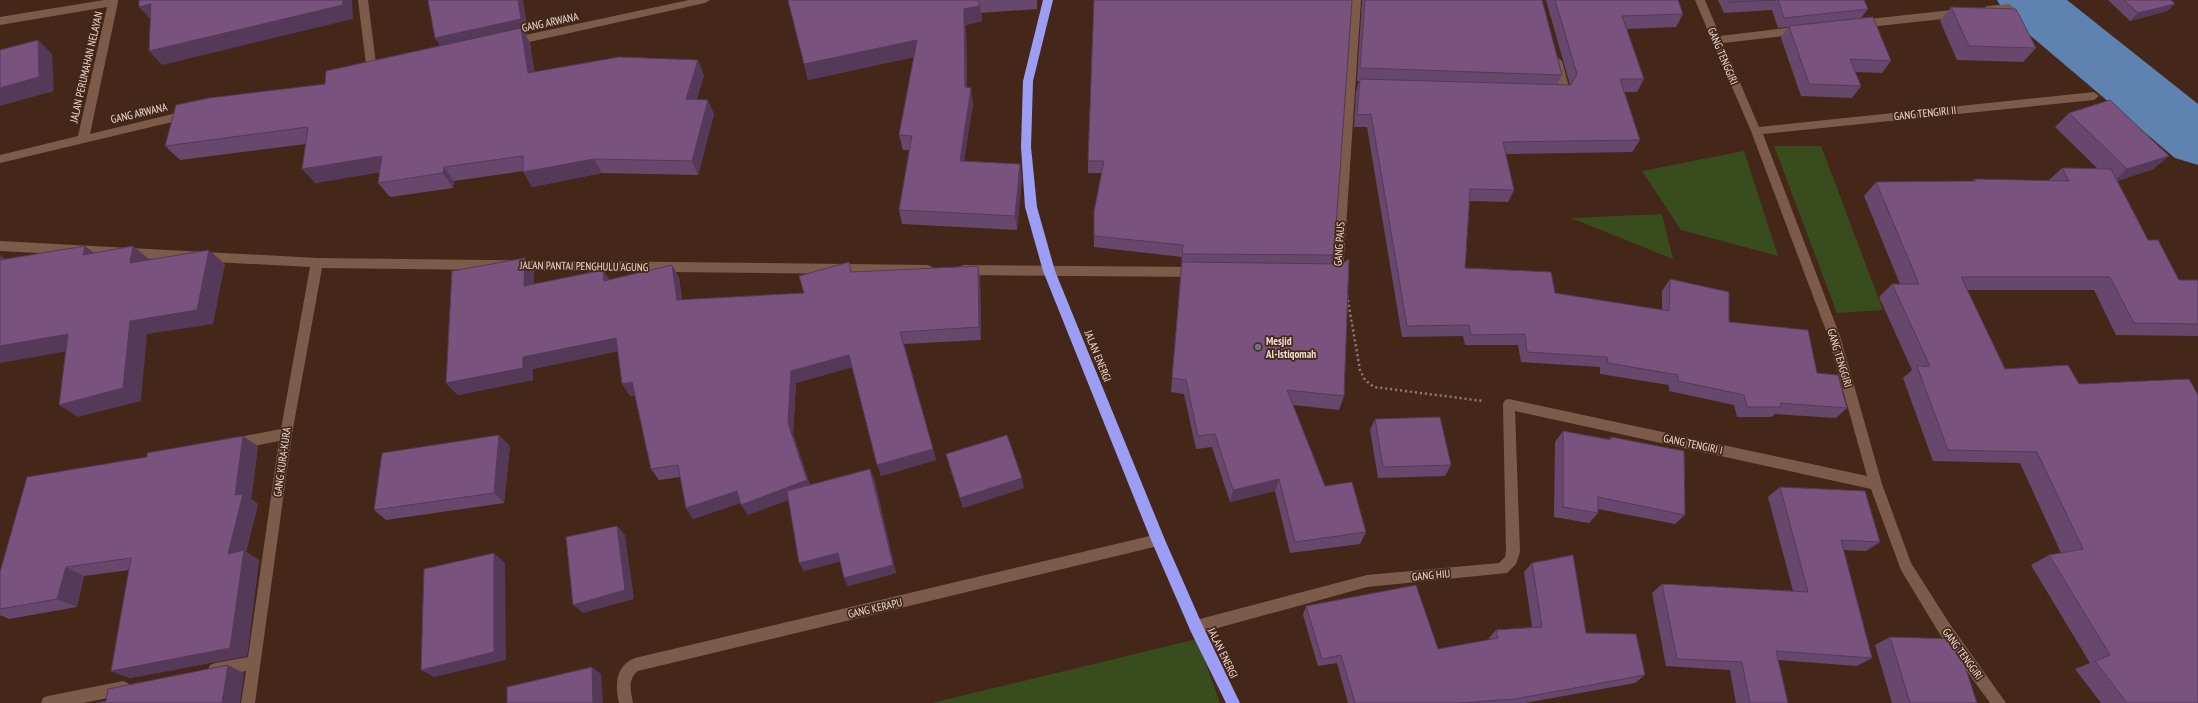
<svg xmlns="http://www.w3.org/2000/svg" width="2198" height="703" font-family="'PT Sans Narrow',sans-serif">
<rect width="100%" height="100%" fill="#442719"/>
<path fill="#394c1e" d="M1774 146H1821L1883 310 1837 313Z
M1744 151 1778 256 1681 230 1642 171Z
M1662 214 1673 259 1571 218Z
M1197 639 1220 703H932Z"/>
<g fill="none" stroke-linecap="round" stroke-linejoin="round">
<path fill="#5f83b1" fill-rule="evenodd" d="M1997 0H2067L2198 104V165L2175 158 2006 15Z"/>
<path stroke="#947c70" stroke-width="2.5" stroke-dasharray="2 3" stroke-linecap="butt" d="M1347 295 1360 370 1365 380 1374 387 1483 401"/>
<path fill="#7c5b4b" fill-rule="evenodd" d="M104 0H118V2L90 134 189 110 194 114 193 117 0 163V155L78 136 107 7 0 25V17Z
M358 0H368L377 72 372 76 367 72Z
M689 0H710L705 3 511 46 506 42 511 38Z
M1351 0H1361L1343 273 1341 276H1327L1325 273 1327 270 1332 268Z
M1695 0H1705L1720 36 1802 26 1807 30 1802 34 1723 43 1759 127 2094 92 2099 96 2094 100 1763 134 1840 336 1882 484 1911 563 1949 623 2006 703H1990L1939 633 1901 570 1871 489 1515 411 1520 552 1516 564 1507 573 1367 587 1196 634 1191 632 1189 627 1191 622 1196 620 1367 575 1499 563 1505 557 1506 552 1503 404 1505 400 1509 399 1867 476 1828 336 1751 131 1713 43 1710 40 1711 38Z
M2009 4 2014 8 2013 10 1987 14 1982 10 1987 6Z
M1961 9 1966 13 1961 17 1860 28 1855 24 1860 20Z
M1557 57 1562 61 1569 87 1565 96H1552L1551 93 1559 87 1552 61Z
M0 241 317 258 928 265 932 267 934 270 932 273 928 275 322 268 292 434 255 703H241L246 671 215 677 210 675 208 670 210 665 215 663 248 657 279 441 234 450 230 448 228 444 230 440 234 438 281 429 310 267 0 251Z
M963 265 1196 267 1200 269 1202 272 1200 275 1196 277 963 275 959 273 957 270 959 267Z
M1158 534 1163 536 1165 540 1163 544 1158 546 638 671C627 679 631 692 633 703H619C615 685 615 666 635 658Z
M123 681 128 683 130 688 128 693 123 695 83 703H41L43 698 48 696Z"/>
<path fill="#9c9df5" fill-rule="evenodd" d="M1043 0H1053L1033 81 1031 147 1037 207 1055 271 1165 540 1201 622 1240 703H1226L1191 632 1151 540 1043 271 1025 207 1021 147 1023 81Z"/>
</g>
<path fill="#68476c" d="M428 0H523L528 33 525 34 530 43 534 72 704 75 697 99 714 114 698 175 602 173 532 187 523 171 454 181 453 188 390 197 378 183 380 172 315 183 306 144 180 160 165 146 325 84 441 45 435 38Z
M788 0H1037V9L981 13 982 21 966 25 967 87 973 103 964 161 1020 164 1022 178 1017 230 902 224 899 210 909 150H903L899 135 914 57 808 80Z
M1094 0 1334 255 1331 264 1344 396 1339 410 1293 405 1325 486 1366 532 1360 544 1290 553 1275 491 1230 502 1212 447 1196 449 1184 394 1171 392 1182 257 1094 247V211L1102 173H1088V161Z
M1361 0H1542L1562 75 1557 85H1570L1546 0H1678L1683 14 1676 27 1627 29 1644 79 1637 92H1624L1640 140 1632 152 1506 154 1514 190 1508 202 1470 201 1465 268 1555 293 1662 310V291L1670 279 1729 322 1817 373 1847 408 1836 418 1775 414 1771 417H1737L1734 405 1669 391V385L1600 374V367L1521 362 1518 345H1465L1463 336 1402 337 1367 127H1354L1356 92 1359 81H1357L1362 0Z
M1718 0H1864L1868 9 1861 18 1891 61 1882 73 1855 72 1861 86 1852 98 1801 96 1781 38 1788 27 1778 28 1772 10 1724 13Z
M2108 0H2171L2167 11 2130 21Z
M1951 7 2036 48 2023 62 1957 60 1940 21Z
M2069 113 2169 156 2153 169 2117 181 2148 240 2179 280H2198V336L2116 335 2094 290H1967L2005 369 2198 703H2101L2075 669 2090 663 2031 565 2049 555 2061 553 2020 463 1933 461 1903 378 1912 370 1879 297 1892 284H1900L1864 196 1876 182 1972 181 1974 179 2048 181 2062 168 2098 169 2055 127Z
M525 258 534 272V284L609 280 672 265 679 278 682 300 804 293 852 272 978 266 980 279 981 340 904 344 936 460 881 476 852 367 796 383 793 434 810 485 874 478 896 573 848 586 844 578 840 561 804 571 788 500 748 515 740 503 693 519 686 508 680 477 659 480 651 469 635 395 630 396 618 351 533 369V380L458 395 446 383Z
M1375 419 1451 465 1445 476 1378 478 1370 430Z
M1563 431 1609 439 1611 437 1685 515 1675 524 1598 509V513L1589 523 1554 517 1555 442Z
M258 446 251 499 258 504 246 552 259 560 247 656 130 678 111 671 129 570 84 576 77 607 9 619 0 615V572Z
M510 446 504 503 386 520 374 510Z
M946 454 1024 488 963 508 949 465Z
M1780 487 1880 542 1866 551 1843 550 1872 658 1857 666 1778 660 1788 703H1736L1730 670 1666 666 1652 593 1662 584 1793 591 1768 497Z
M1532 563 1586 633 1645 675 1635 683 1525 703H1348L1337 663 1318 666 1303 615 1306 606 1438 649 1489 640V638L1496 630 1532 627 1524 572Z
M1890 637 1975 698 1977 703H1892L1875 645Z"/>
<path fill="#553958" d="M343 0H352L353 19 162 65 149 51Z
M518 0H523L528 33 525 34 530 43 537 88 444 51 435 38Z
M151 4 152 21 139 7Z
M2175 4 2167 11 2130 21 2138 13Z
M980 6 982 21 966 25 967 103 965 87 964 9Z
M38 40 52 54 54 91 0 106V88Z
M917 40 920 56 808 80 804 64Z
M698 60 704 75 692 114 686 99Z
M971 88 973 103 962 175 960 161Z
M708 100 714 114 698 175 692 161Z
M382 156 393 170 315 183 302 169Z
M2169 156 2153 169 2112 183 2127 169Z
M594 159 602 173 532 187 523 172Z
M1020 164 1022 178 1017 230 1015 216Z
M444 167 454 181 453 188 443 173Z
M85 246 103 260 83 255Z
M133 246 150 260 130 263Z
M209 250 225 264 213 324 147 334 141 401 78 417 59 405 130 321Z
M0 255 20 269 0 261Z
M525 258 534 272V299L524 286Z
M672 265 679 278 684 313 677 300Z
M978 266 980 279 981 340 979 327Z
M603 270 612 283 604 281Z
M68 334 86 348 0 363V346Z
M616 338 624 350 533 369V380L458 395 446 383 523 357Z
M849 355 853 367 796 383 793 434 812 491 748 515 741 505 788 423 791 371Z
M632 382 640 393 630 396 622 384Z
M499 435 510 446 504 503 494 493Z
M243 436 258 446 251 499 258 504 246 552 259 560 247 656 130 678 111 671 228 554 235 495Z
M933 449 936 460 881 476 877 465Z
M870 469 874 478 896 573 848 586 844 578Z
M1022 478 1024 488 963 508 960 498Z
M1279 479 1275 491 1230 502 1233 490Z
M737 491 744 502 693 519 686 508Z
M617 526 625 535 634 599 583 613 573 605Z
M494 553 505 563 506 660 434 677 421 670Z
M838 553 842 561 804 571 799 563Z
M66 567 84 576 77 607 57 599Z
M228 665 244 673 240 703H222Z
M592 667 601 674 603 703H593Z"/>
<path fill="#79527e" stroke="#553958" d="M139 0H343V5L149 51 151 4 139 7Z
M428 0H518L521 19 435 38Z
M788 0H978L980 6 964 9 965 87 971 88 960 161 1020 164 1015 216 899 210 912 136 899 135 917 40 804 64Z
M1094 0H1352L1334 255 1182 254 1183 245 1094 236V211L1104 161H1088Z
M1365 0H1542L1562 75 1360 68Z
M1555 0H1678L1683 14 1622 16 1644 79H1620L1640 140 1503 142 1514 190 1470 189 1465 268 1551 272 1555 293 1669 311 1670 279 1729 292V322L1808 330 1817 373 1838 375 1847 408 1780 403 1781 407H1747L1744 395 1678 381V375L1608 363 1607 357 1527 352 1525 334 1471 335 1469 325 1407 326 1371 114 1357 115 1360 79 1571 85 1577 74Z
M1730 0H1776L1730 2Z
M1778 0H1864L1868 9 1784 18Z
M2124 0H2171L2175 4 2138 13Z
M1951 7 2016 9 2036 48 1969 46Z
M1873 17 1891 61 1850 59 1861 86 1809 84 1789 26Z
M521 28 528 73 619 57 698 60 686 99 708 100 692 161 594 159 523 172V156L444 167 443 173 378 183 382 156 302 169 308 127 165 146 176 105 209 98 325 84 326 71Z
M38 40 39 77 0 88V50Z
M2110 100 2169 156 2127 169 2069 113Z
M2062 168 2111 169 2148 240H2158L2179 280H2198V324L2134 323 2110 277H1961L2005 369 2068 365 2079 384 2189 379 2198 395V703H2127L2095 661 2110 655 2049 555 2083 549 2037 452 1948 450 1917 366H1930L1892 284H1919L1876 182 1976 181 1974 179 2069 181Z
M85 246 83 255 133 246 130 263 209 250 197 310 130 321 123 388 59 405 68 334 0 346V260Z
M525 258 524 286 603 270 604 281 672 265 677 300 804 293 799 276 849 262 851 272 978 266 979 327 900 332 933 449 877 465 849 355 791 371 788 423 807 480 741 505 737 491 686 508 678 465 651 469 632 382 622 384 616 338 523 357V368L446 383 452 271Z
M1349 259 1344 396 1287 390 1325 486 1352 482 1366 532 1295 542 1279 479 1233 490 1215 434 1198 436 1186 380 1172 378 1182 262 1342 264Z
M1440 417 1451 465 1383 467 1375 419Z
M1563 431 1611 440V437L1684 451 1685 515 1598 497V513L1563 507Z
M499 435 494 493 374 510 382 453Z
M1007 435 1022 478 960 498 946 454Z
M243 436 235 495 243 494 228 554 244 550 230 648 111 671 131 558 66 567 57 599 0 609V572L27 477 147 457V453Z
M870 469 893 565 844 578 838 553 799 563 787 491Z
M1780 487 1865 491 1880 542 1841 540 1872 658 1776 651 1788 703H1750L1742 662 1677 659 1662 584 1808 592Z
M617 526 625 590 573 605 566 537Z
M494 553V652L421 670 424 569Z
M1573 555 1586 633 1636 634 1645 675 1515 699 1459 703H1355L1341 655 1322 659 1306 606 1416 585 1438 649 1498 638 1496 630 1542 627 1532 563Z
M1890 637 1956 639 1977 703H1910Z
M228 665 222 703H97L106 701 108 689Z
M592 667 593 703H507V687Z"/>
<circle fill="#6b7280" stroke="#442719" stroke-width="1.5" cx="1258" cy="347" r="4"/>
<g text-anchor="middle" stroke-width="3.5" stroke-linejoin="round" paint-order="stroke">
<g font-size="11" fill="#f1ddd4" stroke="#442719">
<text transform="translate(550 22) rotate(-12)" y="4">GANG ARWANA</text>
<text transform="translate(1723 56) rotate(67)" y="4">GANG TENGGIRI</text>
<text transform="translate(86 67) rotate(-77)" y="4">JALAN PERUMAHAN NELAYAN</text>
<text transform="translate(139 113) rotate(-13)" y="4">GANG ARWANA</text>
<text transform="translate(1925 113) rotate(-6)" y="4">GANG TENGIRI II</text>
<text transform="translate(1339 244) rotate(-86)" y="4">GANG PAUS</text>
<text transform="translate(584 266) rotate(1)" y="4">JALAN PANTAI PENGHULU AGUNG</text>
<text transform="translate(1098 356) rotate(68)" y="4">JALAN ENERGI</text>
<text transform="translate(1840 358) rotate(73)" y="4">GANG TENGGIRI</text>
<text transform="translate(1693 444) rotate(12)" y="4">GANG TENGIRI I</text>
<text transform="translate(282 462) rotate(-82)" y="4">GANG KURA-KURA</text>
<text transform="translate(1431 575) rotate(-5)" y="4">GANG HIU</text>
<text transform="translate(875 608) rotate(-13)" y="4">GANG KERAPU</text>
<text transform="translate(1223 653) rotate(64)" y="4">JALAN ENERGI</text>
<text transform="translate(1963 654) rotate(54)" y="4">GANG TENGGIRI</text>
</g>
<g font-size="11" font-weight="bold" fill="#f1ddd4" stroke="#442719" text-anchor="start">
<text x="1266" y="345">Mesjid<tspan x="1266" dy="13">Al-Istiqomah</tspan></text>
</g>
</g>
</svg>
